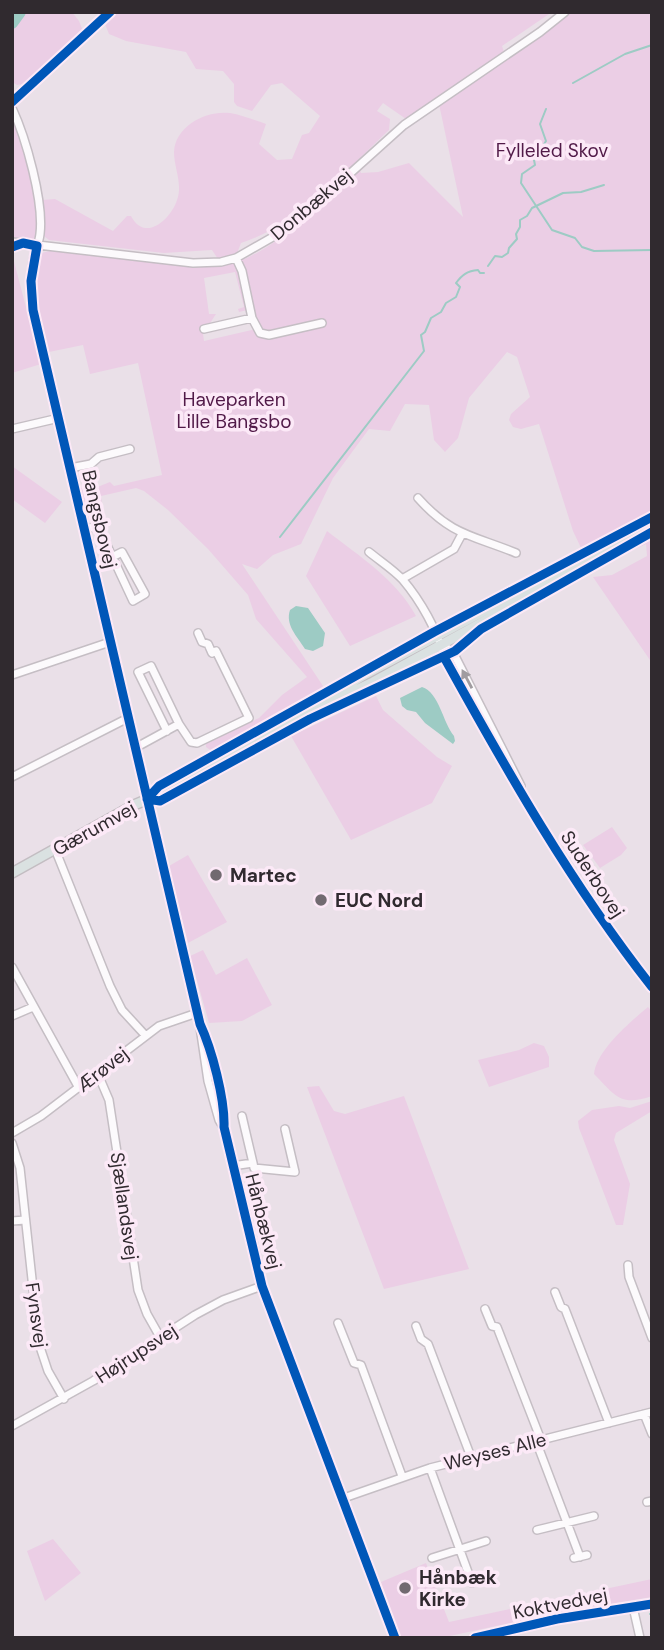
<svg xmlns="http://www.w3.org/2000/svg" width="664" height="1650" font-family="'DM Sans',sans-serif">
<rect width="100%" height="100%" fill="#eae0e8"/>
<path fill="#ebcee5" fill-rule="evenodd" d="M14 12H72L79 21 83 31 27 83 17 85 12 82Z
M115 12H552L502 46 504 52 406 119 383 103 377 111 390 119 389 130C345 171 300 224 241 243L236 256 220 262 212 250 164 253 49 240 44 236 42 200 55 199 113 231 127 216H131C145 243 171 219 177 200 183 184 174 168 174 152 175 126 206 110 230 113 242 115 254 120 266 124L259 144 277 160 292 159 302 135 309 133 320 116 282 83 271 85 252 111 237 106 234 102V84L223 71 196 69 186 52 126 41 109 34 105 24Z
M571 12H652V512L582 550 573 531 539 424 521 429 513 427 509 420 511 414 530 397 517 357 507 352 469 398 458 438 445 452 434 440 429 405 405 404 390 431 369 429 333 478 301 544 273 555 257 569 242 564 323 686 319 691 213 752 206 747V743L259 718 282 695 307 677 256 619 248 595 208 549 168 510 144 491 136 488 101 496 102 505 92 511 85 509 80 488H95L110 482 114 486 162 475 138 363 90 374 83 345 49 352C42 320 30 285 42 253L56 249 65 250C93 254 122 257 150 261 175 265 200 269 225 265 272 256 325 200 359 168L361 173 378 172 409 163 463 217 439 104 543 35ZM235 272 244 307 238 309 239 312 252 309 256 329 204 341 203 334 216 314H209L204 278Z
M12 116C22 138 45 220 34 241L12 238Z
M12 254 41 364 12 373Z
M12 466 62 502 45 523 12 499Z
M327 531C359 556 396 579 416 616L350 646 306 576Z
M652 535V663L593 577 612 575 647 556 646 544 604 564H597Z
M376 696 383 710 437 757 452 766 432 803 351 840 291 736Z
M612 827 627 848 621 855 600 868 583 845Z
M188 855 227 922 188 943 169 866Z
M203 950 216 975 247 958 272 1005 242 1021 209 1023 190 956Z
M648 1007 652 1012V1096C620 1107 616 1096 594 1074 596 1051 630 1022 648 1007Z
M534 1043 544 1046 549 1057V1067L489 1087 478 1060 519 1050Z
M319 1086 334 1111 345 1114 404 1096 469 1269 384 1289 307 1087Z
M652 1101V1111L616 1133 614 1140 630 1184 623 1225H616L579 1128 578 1121 592 1110 619 1106 630 1108Z
M53 1539 81 1573 45 1601 27 1551Z
M426 1563 449 1622 652 1579V1597L556 1613 445 1637 401 1638 381 1582Z"/>
<path fill="#9dcbc4" d="M296 606 308 608 325 633 323 646 313 651 305 649C297 636 285 625 290 610Z
M422 687C439 692 443 723 454 736L455 741 453 744 425 723 416 712 407 710 402 706 400 698Z"/>
<g fill="none" stroke-linecap="round" stroke-linejoin="round">
<path stroke="#9dcbc4" stroke-width="2" d="M573 83 625 54 652 45
M546 109 540 124 546 141 534 160 535 165 522 174 521 183 552 230 575 238 582 247 594 251 652 250
M488 266 495 256 502 257 508 253 509 248 517 239 516 234 520 227V220L527 216 532 208 563 193 581 192 604 185
M280 537 424 351 421 335 425 332 431 318 441 312 446 303 456 297 460 287 456 283C462 275 467 271 478 270L480 273H484
M650 1614H652"/>
<path stroke="#9dcbc4" stroke-width="12" d="M12 23 20 12"/>
<g stroke="#c5bec4" stroke-width="10">
<path id="minor" d="M12 102 110 12
M12 108C26 138 44 202 40 234 39 243 35 252 33 261 30 277 31 293 33 310L200 1024C212 1050 225 1099 224 1127L262 1286 395 1638
M12 242 193 263 221 262 236 258 278 234 305 214 404 125 540 32 565 12
M252 318 260 333 269 335 322 323
M204 329 252 318 242 271 236 258
M12 429 59 418
M70 468 91 464 99 457 130 449
M418 498C452 536 472 535 516 553
M86 529 98 526 133 601 145 594 122 552 112 557
M369 552C380 561 394 570 403 580 420 600 438 631 444 657 507 771 571 884 652 987
M402 579 454 549 462 534
M441 644 453 652 521 786
M12 675 110 642
M167 731 138 672 151 666 179 724
M135 748 179 724 191 742 197 743 249 718 216 651 212 653 208 644 202 642 198 633
M12 777 128 718
M55 849 110 986 122 1010 145 1035
M12 967 79 1088
M12 1016 33 1007
M200 1027 208 1081 219 1120 223 1127
M97 1072 109 1100 138 1290 147 1314 160 1337
M242 1116 253 1163
M12 1133 41 1116 159 1026 197 1013
M12 1143 20 1168 39 1344 48 1371 64 1399
M232 1166 253 1163 254 1168 295 1172 285 1129
M12 1221 25 1220
M628 1265 629 1277 652 1338
M555 1292 561 1307 565 1309 609 1423
M485 1309 492 1326 497 1327 541 1440
M338 1323 354 1363 361 1365 402 1476
M416 1326 421 1339 428 1344 471 1457
M644 1414 652 1434
M12 1426 93 1381 195 1315 223 1300 262 1286
M536 1441 580 1557
M430 1468 472 1583
M341 1499 430 1468 652 1412
M647 1502 652 1501
M537 1530 594 1516
M432 1558 486 1541
M574 1558 587 1555
M633 1607 640 1638
M475 1638 557 1619 652 1604"/>
</g>
<g stroke="#c3bdc2" stroke-width="12">
<path id="major" d="M582 561 652 524
M293 718 366 674 563 569
M12 873 134 805 160 794 287 723 373 682 521 601 586 560"/>
</g>
<use href="#minor" stroke="#fcfafc" stroke-width="7"/>
<use href="#major" stroke="#dae1e1" stroke-width="9"/>
<g stroke="#fce9f7" stroke-width="13">
<path id="cycleway" d="M12 102 110 12
M12 247 23 243 37 246 31 281 33 310 200 1024C212 1050 225 1099 224 1127L262 1286 395 1638
M444 657C507 771 571 884 652 987
M147 799 159 786 434 632 652 517
M147 799 160 801 310 719 455 651 481 629 652 532
M475 1638 557 1619 652 1604"/>
</g>
<use href="#cycleway" stroke="#0057b8" stroke-width="9"/>
</g>
<defs><path id="oneway-solid" d="M-6-.8H1V-3.2L6.5 0L1 3.2V.8H-6Z" transform="scale(1.75)"/></defs>
<use fill="#a09ca0" href="#oneway-solid" transform="translate(467 679) rotate(-118)"/>
<g fill="#716a70" stroke="#fce9f7" stroke-width="2.5">
<circle cx="216" cy="875" r="7"/>
<circle cx="321" cy="900" r="7"/>
<circle cx="405" cy="1588" r="7"/>
</g>
<g text-anchor="middle" stroke-width="7" stroke-linejoin="round" paint-order="stroke">
<g font-size="19" fill="#511a48" stroke="#fce9f7">
<text x="552" y="157">Fylleled Skov</text>
<text x="234" y="406">Haveparken<tspan x="234" dy="22">Lille Bangsbo</tspan></text>
</g>
<g font-size="19" fill="#302a2f" stroke="#fce9f7">
<text transform="translate(311 204) rotate(-40)" y="7">Donbækvej</text>
<text transform="translate(100 519) rotate(77)" y="7">Bangsbovej</text>
<text transform="translate(94 828) rotate(-29)" y="7">Gærumvej</text>
<text transform="translate(593 874) rotate(57)" y="7">Suderbovej</text>
<text transform="translate(102 1069) rotate(-38)" y="7">Ærøvej</text>
<text transform="translate(125 1206) rotate(82)" y="7">Sjællandsvej</text>
<text transform="translate(264 1221) rotate(76)" y="7">Hånbækvej</text>
<text transform="translate(37 1315) rotate(82)" y="7">Fynsvej</text>
<text transform="translate(136 1353) rotate(-33)" y="7">Højrupsvej</text>
<text transform="translate(495 1451) rotate(-14)" y="7">Weyses Alle</text>
<text transform="translate(560 1603) rotate(-11)" y="7">Koktvedvej</text>
</g>
<g font-size="19" font-weight="bold" fill="#302a2f" stroke="#fce9f7" text-anchor="start">
<text x="230" y="882">Martec</text>
<text x="335" y="907">EUC Nord</text>
<text x="419" y="1584">Hånbæk<tspan x="419" dy="22">Kirke</tspan></text>
</g>
</g>
<rect width="664" height="1650" fill="none" stroke="#302a2f" stroke-width="28"/>
</svg>
